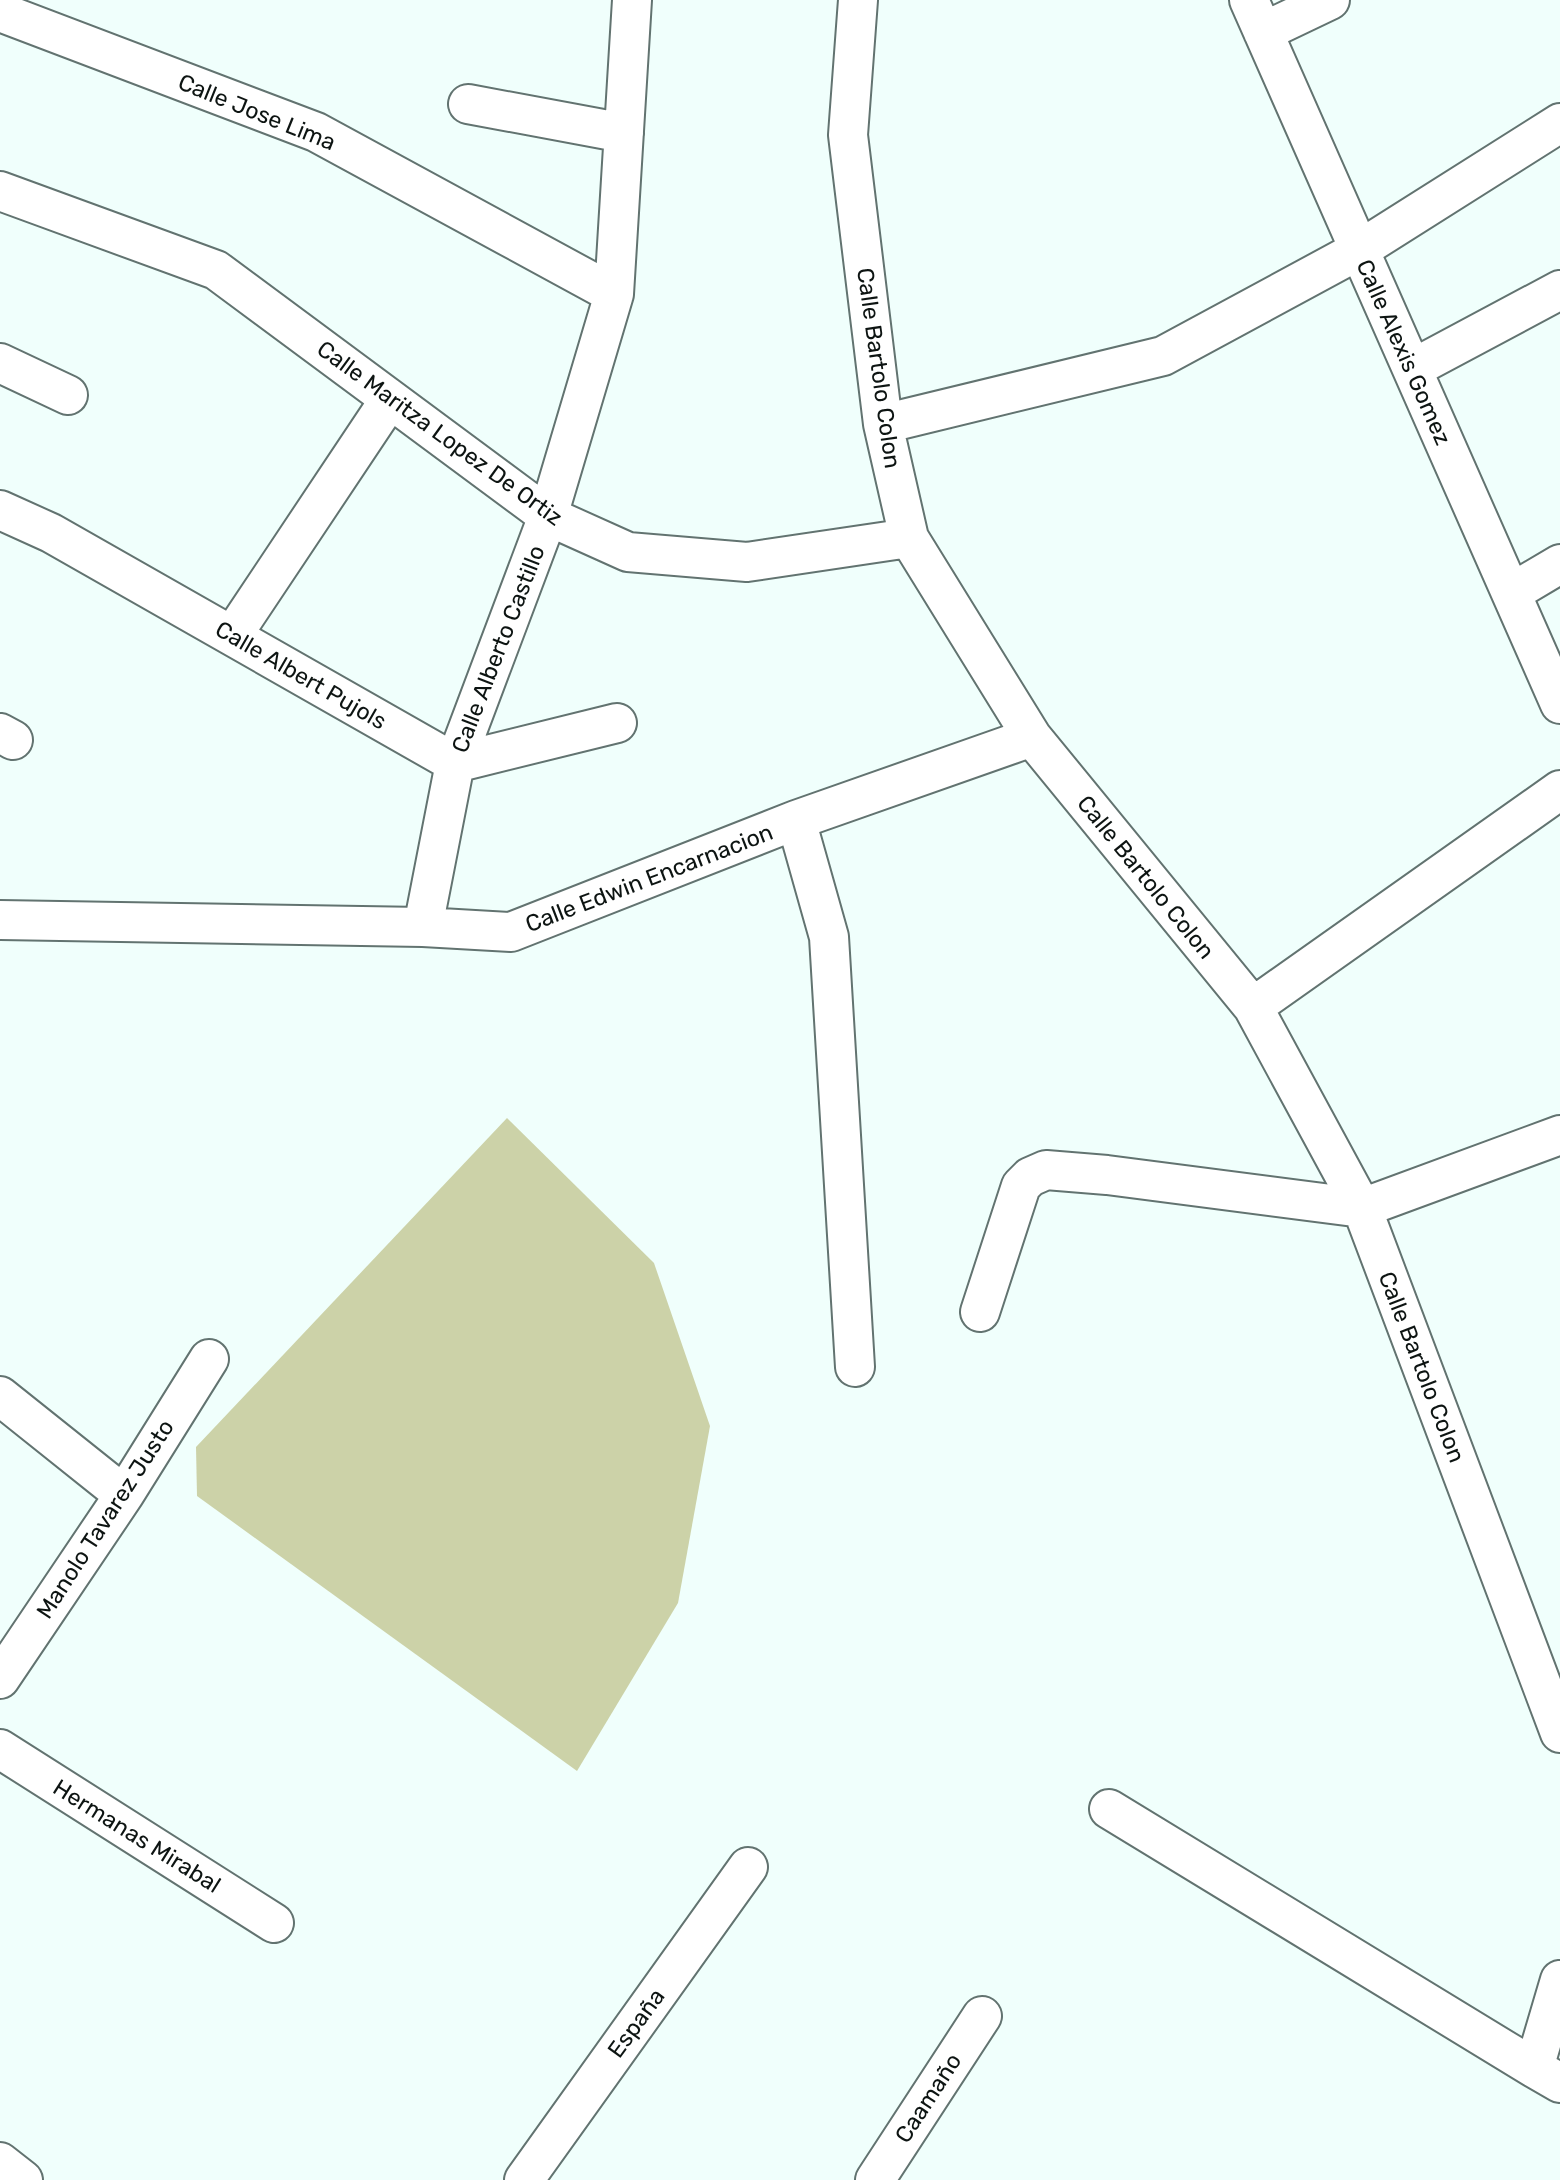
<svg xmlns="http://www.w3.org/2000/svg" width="1560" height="2180" font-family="Rubik,sans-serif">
<rect width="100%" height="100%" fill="#f0fffc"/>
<path fill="#ccd2a8" d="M507 1118 654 1263 710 1426 678 1603 577 1771 197 1496 196 1447Z"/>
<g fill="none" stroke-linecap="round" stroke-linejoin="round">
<g stroke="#627370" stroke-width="42">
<path id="minor" d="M858 0 848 135 883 424 909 538 1032 737 1253 1007 1362 1208 1560 1733
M1249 0 1560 704
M0 12 316 132 614 294
M1263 32 1330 0
M468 104 624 133
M0 191 216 270 548 516 628 552 747 562 909 538
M0 363 68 395
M1412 369 1560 290
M883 424 1163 356 1359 250 1560 123
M0 510 51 533 455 763 617 723
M1511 593 1560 564
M232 636 390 399
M0 733 13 740
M796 820 829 937 855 1367
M0 920 423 927 511 932 796 820 1032 737
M423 927 455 763 548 516 614 294 632 0
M1253 1007 1560 790
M980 1312 1021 1186 1030 1177 1046 1170 1107 1175 1362 1208 1560 1135
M0 1396 124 1495
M0 1679 124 1495 209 1359
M0 1749 274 1923
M1109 1809 1534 2068
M1560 1980 1534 2068 1560 2083
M0 2162 23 2180
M524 2180 748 1867
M875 2180 982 2016"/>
</g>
<use href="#minor" stroke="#fff" stroke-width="38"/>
</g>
<g text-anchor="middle" stroke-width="7" stroke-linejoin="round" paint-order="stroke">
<g font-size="23" fill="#0d1412" stroke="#fff">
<text transform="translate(257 112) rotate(22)" y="8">Calle Jose Lima</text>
<text transform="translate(1404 352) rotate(66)" y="8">Calle Alexis Gomez</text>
<text transform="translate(879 368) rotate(82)" y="8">Calle Bartolo Colon</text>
<text transform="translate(440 433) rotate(36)" y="8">Calle Maritza Lopez De Ortiz</text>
<text transform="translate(498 649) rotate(-69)" y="8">Calle Alberto Castillo</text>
<text transform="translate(301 675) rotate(30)" y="8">Calle Albert Pujols</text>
<text transform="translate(1146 877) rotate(51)" y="8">Calle Bartolo Colon</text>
<text transform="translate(649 878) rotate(-21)" y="8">Calle Edwin Encarnacion</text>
<text transform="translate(1422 1367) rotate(69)" y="8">Calle Bartolo Colon</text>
<text transform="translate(105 1519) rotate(-57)" y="8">Manolo Tavarez Justo</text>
<text transform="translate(137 1836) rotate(32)" y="8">Hermanas Mirabal</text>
<text transform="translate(636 2023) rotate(-54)" y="8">España</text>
<text transform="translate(928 2098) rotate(-57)" y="8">Caamaño</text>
</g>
</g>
</svg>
